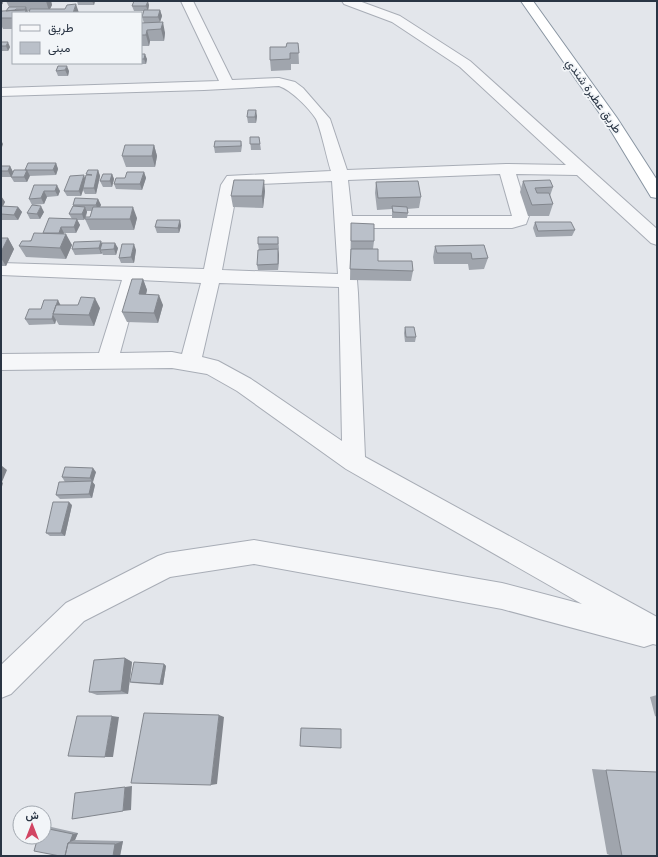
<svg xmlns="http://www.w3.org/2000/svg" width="658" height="857" font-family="Roboto,Vazirmatn,sans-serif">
<rect width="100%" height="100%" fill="#e3e6eb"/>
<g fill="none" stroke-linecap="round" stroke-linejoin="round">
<g stroke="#a8adb6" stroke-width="2">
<path id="minor" d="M181 1H193L232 80 279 78 295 82 303 88 330 119 347 170 506 164 566 165 460 67 392 22 344 4 342 1H359L400 16 470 61 657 229V245L651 243 577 175 516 174 529 216 526 224 512 228H353L358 293 365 457 657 617V645L653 644 644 647 502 609 254 564 170 577 84 621 11 694 1 698V665L66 603 158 556 167 553 254 540 502 583 582 604 346 469 237 391 207 374 172 368 1 370V354L99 353 122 280 1 275V263L204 269 221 185 227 176 331 171C327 159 321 129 316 119 309 108 291 90 279 86L204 90 1 96V88L219 81ZM500 174 512 216H352L348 180ZM332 181 338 274 222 270 238 185ZM140 280 201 283 182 354 172 352 120 353ZM219 283 339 287 342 441 251 379 218 361 202 357Z"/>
</g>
<g stroke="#8995a2" stroke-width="2">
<path id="highway" d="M521 1H533L617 118 657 180V198L651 197 605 121Z"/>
</g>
<use href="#minor" fill="#f6f7f9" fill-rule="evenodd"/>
<use href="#highway" fill="#fff" fill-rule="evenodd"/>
</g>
<path fill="#a0a5ad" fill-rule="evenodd" d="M6 1H51L52 5 50 9 79 13 30 11H28V13H13V29H3L1 25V13L6 11 9 7Z
M77 1H95L94 5H78Z
M149 5 148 10H160L162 16 160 22 165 33 164 41H150L149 46H141V23H144L142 17 144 11H134L132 6Z
M1 42 10 47 8 51H1Z
M298 43 299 64H291V70L271 71 270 60Z
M141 54 147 59 146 64H138L137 63H141Z
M58 66 69 71 68 76H58L56 71Z
M257 116 256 123H248L247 117Z
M250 137H259L261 150H251Z
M241 141 242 146 241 152 215 153 214 147Z
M154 145 157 156 155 167H126L122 156Z
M56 163 58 169 56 175 29 176 27 182H14L11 177H1V166H10L13 172 26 170Z
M98 170 100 176 96 194H85L83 190 81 196H67L64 191 85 179 87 175 86 174Z
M144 172 146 178 142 190 116 189 114 184 125 178Z
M112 174 114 179 112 187H103L100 181Z
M523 181 553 187 550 196 553 204 549 216H528L520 192Z
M376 182 421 197 419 208 407 209 408 213 407 218H392V209L377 210 375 193Z
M34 185 60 191 58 196 47 197 44 204 32 205 29 199Z
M265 191 263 208 233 207 231 196Z
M1 196 5 202 3 206 18 207 22 212 18 220H1Z
M98 199 101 205 100 207 137 218 134 230H90L85 219V218L84 220H77L80 225 76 233H64L63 234 72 245 66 259 26 257 19 246 72 219 69 214 73 206V205ZM87 211H92L90 217H86L87 212Z
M44 212 40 219H30L27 213Z
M180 220 181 226 179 233H157L155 227Z
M535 222 575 230 572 236 536 237 533 228Z
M351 223 374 241 373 249 378 261 413 271 411 281 350 280Z
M278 237 279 249 259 250 258 244Z
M1 238H8L14 249 6 266H1Z
M102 243 118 248 116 255H103L102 253 101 254 75 255 72 249Z
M484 245 488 258 484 269 469 270 468 264H434L433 257 435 246Z
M278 249 279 255 278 270H258L257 265Z
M136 250 134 263H121L119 258Z
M143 279 147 290 146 295 163 305 158 323 127 322 122 312Z
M61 305 100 308 94 326 59 325 56 320 55 324 29 325 25 319 41 309Z
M405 327 416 337 415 342H405L404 333Z
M96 472 92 482 95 485 92 498 60 499 56 495 73 482H65L62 477Z
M72 505 65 536H50L46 533Z
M125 658 132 662 128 694 97 695 89 692Z
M164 664 166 666 163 685 133 683 130 682Z
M657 695V717L655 716 650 697Z
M592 769 606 770 657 856H612L607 854Z
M47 826 78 833 75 840H78L123 841 120 856 44 837V827Z"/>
<path fill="#82868d" d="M1 1H2L3 3 1 6Z
M46 1H51L52 5 49 11Z
M92 1H95L94 5Z
M148 1 149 5 148 11 146 6Z
M76 4 79 13H73Z
M26 7 28 13H25L26 11 25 9Z
M160 10 162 16 160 22 158 17Z
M163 22 165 33 164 41 161 29Z
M147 30 150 41 149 46 146 35Z
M8 42 10 47 8 51 6 46Z
M145 54 147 59 146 64 144 59Z
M67 66 69 71 68 76 65 70Z
M256 110 257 116 256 123 255 117Z
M1 140 3 144 1 150Z
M154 145 157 156 155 167 152 156Z
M56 163 58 169 56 175 53 170Z
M10 166 13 172 11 177 8 171Z
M27 170 30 176 27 182 24 177Z
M98 170 100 176 96 194 94 188Z
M144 172 146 178 142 190 140 184Z
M112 174 114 179 112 187 110 181Z
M84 175 86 181 83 188V190L81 196 79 191Z
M264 180 265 191 263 208 262 196Z
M57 185 60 191 58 196 55 191Z
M44 191 47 197 44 204 41 198Z
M1 196 5 202 1 210Z
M98 199 101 205 98 211 96 205Z
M41 206 44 212 40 219 37 214Z
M18 207 22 212 18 220 14 215Z
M85 207 87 212 84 220 82 214Z
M133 207 137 218 134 230 130 219Z
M77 219 80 225 76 233 74 227Z
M180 220 181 226 179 233 178 228Z
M61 227 64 233 61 239 59 233Z
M66 234 72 245 66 259 60 248Z
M8 238 14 249 6 266 1 258V252Z
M101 241 103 246 100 250 102 253 101 254 99 248Z
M115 243 118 248 116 255 114 249Z
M134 244 136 250 134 263 131 257Z
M278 249 279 255 278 270Z
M143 279 147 290 143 305 139 294Z
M159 295 163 305 158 323 154 313Z
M95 298 100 308 94 326 89 315Z
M58 300 61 306 53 314Z
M53 315 56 320 55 324 52 319Z
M2 466 7 470 2 482 1 481V469Z
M93 468 96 472 93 482 90 478Z
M1 481 3 483 1 490Z
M92 481 95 485 92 498 89 494Z
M69 502 72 505 65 536 61 533Z
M125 658 132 662 128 694 121 691Z
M164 664 166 666 163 685 160 684Z
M219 715 224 717 217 784 211 785Z
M112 716 119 717 113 757H105Z
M132 786 131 810 123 811 125 787Z
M78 833 75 840 70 842 73 834Z
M123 841 120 856H113L115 844Z"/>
<path fill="#bac0c9" stroke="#82868d" d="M134 1H148L146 6H132Z
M76 4 73 13H29L30 9H65L67 5Z
M9 7H26L25 9H16L15 10 6 11Z
M26 10 25 13H13V18H1V13L2 11Z
M144 10H160L158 17H142Z
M163 22 161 29 147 30 146 35H141V23Z
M1 42H8L6 46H1Z
M287 43H298L299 53H290V59L270 60V47H286Z
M141 54H145L144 59H141Z
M58 66H67L65 70 56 71Z
M248 110H256L255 117H247Z
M250 137H259L260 144H250Z
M215 141H241V146L214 147Z
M125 145H154L152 156H122Z
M28 163H56L53 170H25Z
M1 166H10L8 171H1Z
M14 170H27L24 177H11Z
M88 170H98L94 188H83L86 175H92L86 174Z
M127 172H144L140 184H114L116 178H125Z
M103 174H112L110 181H100Z
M84 175 79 191H64L70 176Z
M234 180H264L262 196H231Z
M550 180 553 187 535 188 537 193H549L553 204 532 205 523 181Z
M418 181 421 197 378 198 376 182Z
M34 185H57L55 191H44L41 198 29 199Z
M75 198 98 199 96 205H73Z
M32 205 41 206 37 214 27 213Z
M1 206 18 207 14 215 1 214Z
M73 206 85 207 82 214H69Z
M392 206 407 207 408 213 393 212Z
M93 207H133L130 219H85V217H90Z
M49 218 77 219 74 227H61L59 233H43Z
M157 220H180L178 228 155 227Z
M535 222H571L575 230 538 231Z
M351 223 374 224V241H351Z
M34 233 66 234 60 248 19 246 22 241H31Z
M258 237H278V244H258Z
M1 238H8L1 252Z
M101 241 99 248 72 249 74 242Z
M102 243H115L114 249 100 250Z
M122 244H134L131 257 119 258Z
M484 245 488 258 472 259 471 253H437L435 246Z
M278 249V264L257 265 258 250Z
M351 249H378V261H412L413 271 350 269Z
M132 279H143L139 294 159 295 154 313 122 312Z
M81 297 95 298 89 315 53 314 56 305H78Z
M44 300H58L53 314V315L52 319H25L29 309H41Z
M405 327H414L416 337H406Z
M65 467 93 468 90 478 62 477Z
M92 481 89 494 56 495 59 482Z
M53 502H69L61 533H46Z
M125 658 121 691 89 692 94 660Z
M134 662 164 664 160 684 130 682Z
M144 713 219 715 211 785 131 783Z
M77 716H112L105 757 68 756Z
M301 728 341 729V748L300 746Z
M606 770 657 772V856H622Z
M125 787 123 811 72 819 75 793Z
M44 828 73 834 70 842 68 843 65 856H60L34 851 38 837H44Z
M68 843 115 844 113 856H65Z"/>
<g text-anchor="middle" stroke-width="3.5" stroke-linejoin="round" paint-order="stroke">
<g font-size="12" fill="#2a3544" stroke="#f2f5f8">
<text transform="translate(594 96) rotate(55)" y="4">طريق عطبرة شندي</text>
</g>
</g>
<rect width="658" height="857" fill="none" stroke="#2a3544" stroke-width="4"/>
<rect x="12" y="12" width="130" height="52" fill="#f2f5f8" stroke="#a2a8b0"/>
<rect x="20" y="25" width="20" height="6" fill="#f6f7f9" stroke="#a2a8b0"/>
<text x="48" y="32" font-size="12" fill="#2a3544">طريق</text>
<rect x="20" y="42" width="20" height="12" fill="#bac0c9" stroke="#a2a8b0"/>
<text x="48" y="52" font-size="12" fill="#2a3544">مبنى</text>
<g transform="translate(32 825)"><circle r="19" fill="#f2f5f8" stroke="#a2a8b0"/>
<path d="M0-3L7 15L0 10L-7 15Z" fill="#d24563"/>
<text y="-6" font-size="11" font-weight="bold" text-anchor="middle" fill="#2a3544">ش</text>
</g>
</svg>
